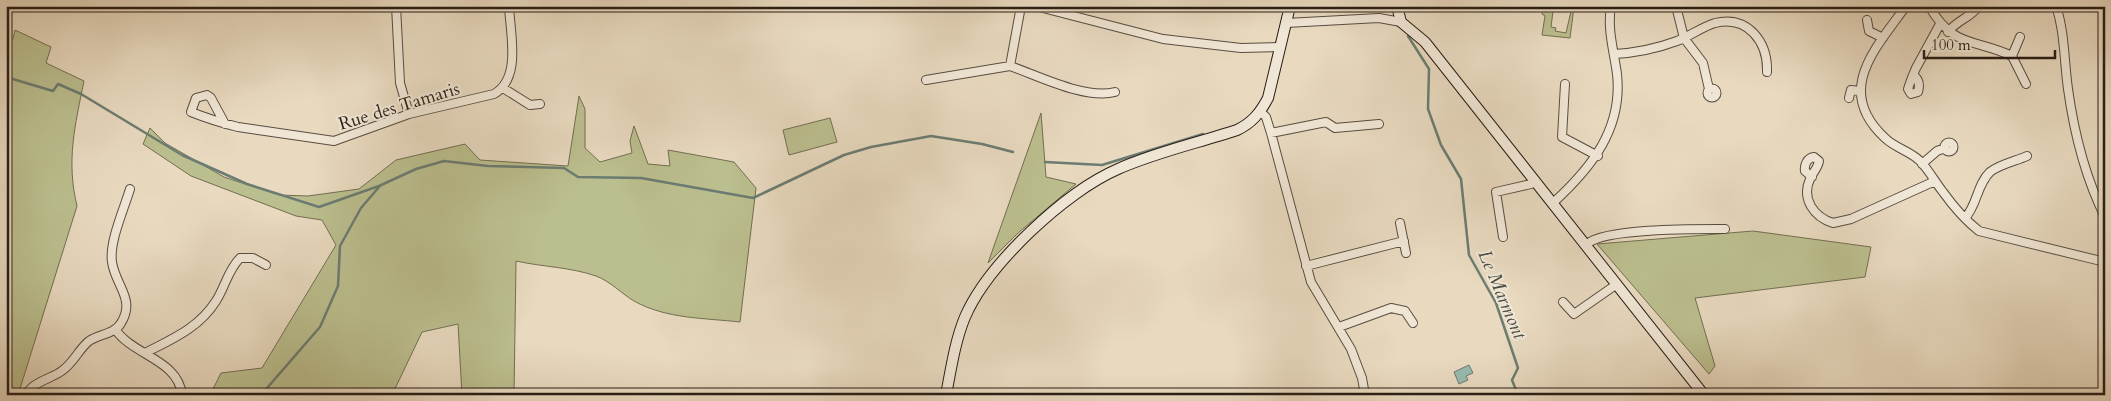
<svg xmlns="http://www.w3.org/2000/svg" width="2111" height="401" font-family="Cardo,serif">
<rect width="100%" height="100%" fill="#e8d9bf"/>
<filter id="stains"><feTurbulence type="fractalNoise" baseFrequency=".004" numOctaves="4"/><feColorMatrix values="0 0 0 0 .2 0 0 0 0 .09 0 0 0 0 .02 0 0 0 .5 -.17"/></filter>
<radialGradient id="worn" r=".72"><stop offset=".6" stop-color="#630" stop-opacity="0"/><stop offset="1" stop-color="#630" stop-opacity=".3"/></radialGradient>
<path fill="#bbbe8e" stroke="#726e52" d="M1543 6H1565L1562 12 1553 11 1551 27 1556 28 1555 31 1566 33 1572 7H1574L1570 38 1542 35 1545 16 1542 14Z
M15 30 51 47 46 63 84 81C75 125 66 161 77 206L18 395H6V37L13 39Z
M579 96 585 109V148L600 162 632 153 630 141 634 126 648 164 670 166 668 150 734 162 756 188 740 322C705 318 666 319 634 301 622 294 610 281 596 276 570 267 543 267 516 261L514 395H462L458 324 422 332 392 395H210L221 373 262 368 336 245 322 220 296 216 191 176 143 144 150 128 165 143 224 177 279 195 308 196 359 189 396 160 465 144 480 160 568 166Z
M1041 113 1046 177 1076 184 1018 233 988 263Z
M830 118 837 142 789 155 783 130Z
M1753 231 1871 247 1865 277 1695 298 1715 366 1709 374 1597 244Z"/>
<path fill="#98baae" stroke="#6b7c72" d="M1469 365 1473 373 1466 376 1468 380 1459 384 1454 372Z"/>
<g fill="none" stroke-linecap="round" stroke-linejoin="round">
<path stroke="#6b7c72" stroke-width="2.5" d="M1408 36 1429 69 1428 109 1441 145 1461 179 1469 255 1496 303 1518 368 1512 380 1518 395
M6 77 53 91 58 84 81 94 182 155 247 184 319 207 379 186 416 169 444 161 488 166 564 168 578 177 641 178 753 198 844 155 871 147 931 136 982 144 1013 152
M1045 162 1102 165 1203 134
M261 395 320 327 338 286 340 246 361 208 379 187"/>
<g stroke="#584d41" stroke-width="10">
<path id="street" d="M316 6H351
M396 6 400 83 409 114
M1035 6 1163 39 1241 48 1280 47
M1676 6 1684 38 1703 63 1709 89
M1906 6C1875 49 1834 91 1885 138 1895 148 1910 151 1920 161 1929 170 1935 182 1943 192 1953 206 1965 220 1979 231L2105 262
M1929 6C1954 49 1974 38 2012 56L2026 84
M2056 6C2065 33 2064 61 2068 89 2074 132 2086 179 2105 217
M1867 20 1869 31 1883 38
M1286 23 1379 18 1401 22
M1948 32C1957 20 1970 18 1979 6
M1614 54C1634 53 1658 48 1677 41 1690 36 1702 27 1715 23 1748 15 1768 42 1767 72
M2012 56 2020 37
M1010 66C1039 76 1086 100 1115 92
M1913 75C1919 79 1920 85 1918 92L1911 94 1908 89C1910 82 1913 75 1916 68L1940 24
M926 80 1010 66 1021 6
M1565 84 1562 137 1598 156
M503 88 530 105 540 104
M1707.5 93a4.5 4.5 0 1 1 9 0a4.5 4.5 0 1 1-9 0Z
M1849 98 1851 90 1861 91
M1261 112 1266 117 1271 133 1311 282 1351 349 1362 378 1365 395
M225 124 211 98 207 95 196 98 191 112C206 118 222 123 238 127L334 141 409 114 494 94C522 78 510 33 509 6
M1271 133 1326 122 1335 128 1379 124
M1944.5 147a4.5 4.5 0 1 1 9 0a4.5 4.5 0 1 1-9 0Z
M1922 164 1937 151 1945 148
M1812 177 1805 171C1804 165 1807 158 1814 157L1819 161C1818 168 1813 172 1810 179 1801 199 1814 217 1833 223L1851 219 1935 181
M1554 202C1591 168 1623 129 1617 74 1614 51 1607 30 1611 6
M1965 218C1977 206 1977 184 1990 172 2000 164 2016 161 2027 156
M1400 223 1406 253
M1503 237 1496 192 1531 184 1535 181
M1587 244C1605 228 1698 229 1725 229
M1306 266 1404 241
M1563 302 1574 314 1617 284
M1339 327 1391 308 1405 311 1413 323
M115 329C133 356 178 359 182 395
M145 353C172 339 199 328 216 301 225 287 228 270 240 258H253L266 265
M26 395C33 381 52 379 63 370 74 362 79 349 89 341 99 334 115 334 121 323 136 299 115 285 112 262 109 242 124 209 130 189"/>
</g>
<g stroke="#281e17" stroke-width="12">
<path id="secondary" d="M1394 6 1398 10 1401 22 1425 42 1704 395
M946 395C951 369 955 341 965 317 988 264 1065 192 1118 169 1156 152 1198 143 1237 130 1252 123 1260 113 1268 98L1290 6"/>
</g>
<use href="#street" stroke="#f0e6d5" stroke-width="8"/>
<use href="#secondary" stroke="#f0e6d5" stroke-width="10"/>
</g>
<g text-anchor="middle" stroke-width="4" stroke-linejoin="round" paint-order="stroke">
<g font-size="18" fill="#281e17" stroke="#f0e6d5">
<text transform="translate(399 106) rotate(-17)" y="6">Rue des Tamaris</text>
</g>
<g font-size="19" font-style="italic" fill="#4a4d44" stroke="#f0e6d5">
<text transform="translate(1503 294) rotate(67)" y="7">Le Marmont</text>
</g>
</g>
<rect width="2111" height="401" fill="none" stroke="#e8d9bf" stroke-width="25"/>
<rect x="8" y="8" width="2096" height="386" fill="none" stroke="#281e17" stroke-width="2.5"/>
<rect x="12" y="12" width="2086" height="376" fill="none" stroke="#281e17"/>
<path d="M1924 50v8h131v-8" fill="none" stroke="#281e17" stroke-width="2.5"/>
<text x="1931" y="50" font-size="15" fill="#281e17" stroke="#f0e6d5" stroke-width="4" paint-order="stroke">100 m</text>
<rect width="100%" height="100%" filter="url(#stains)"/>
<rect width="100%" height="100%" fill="url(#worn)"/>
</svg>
